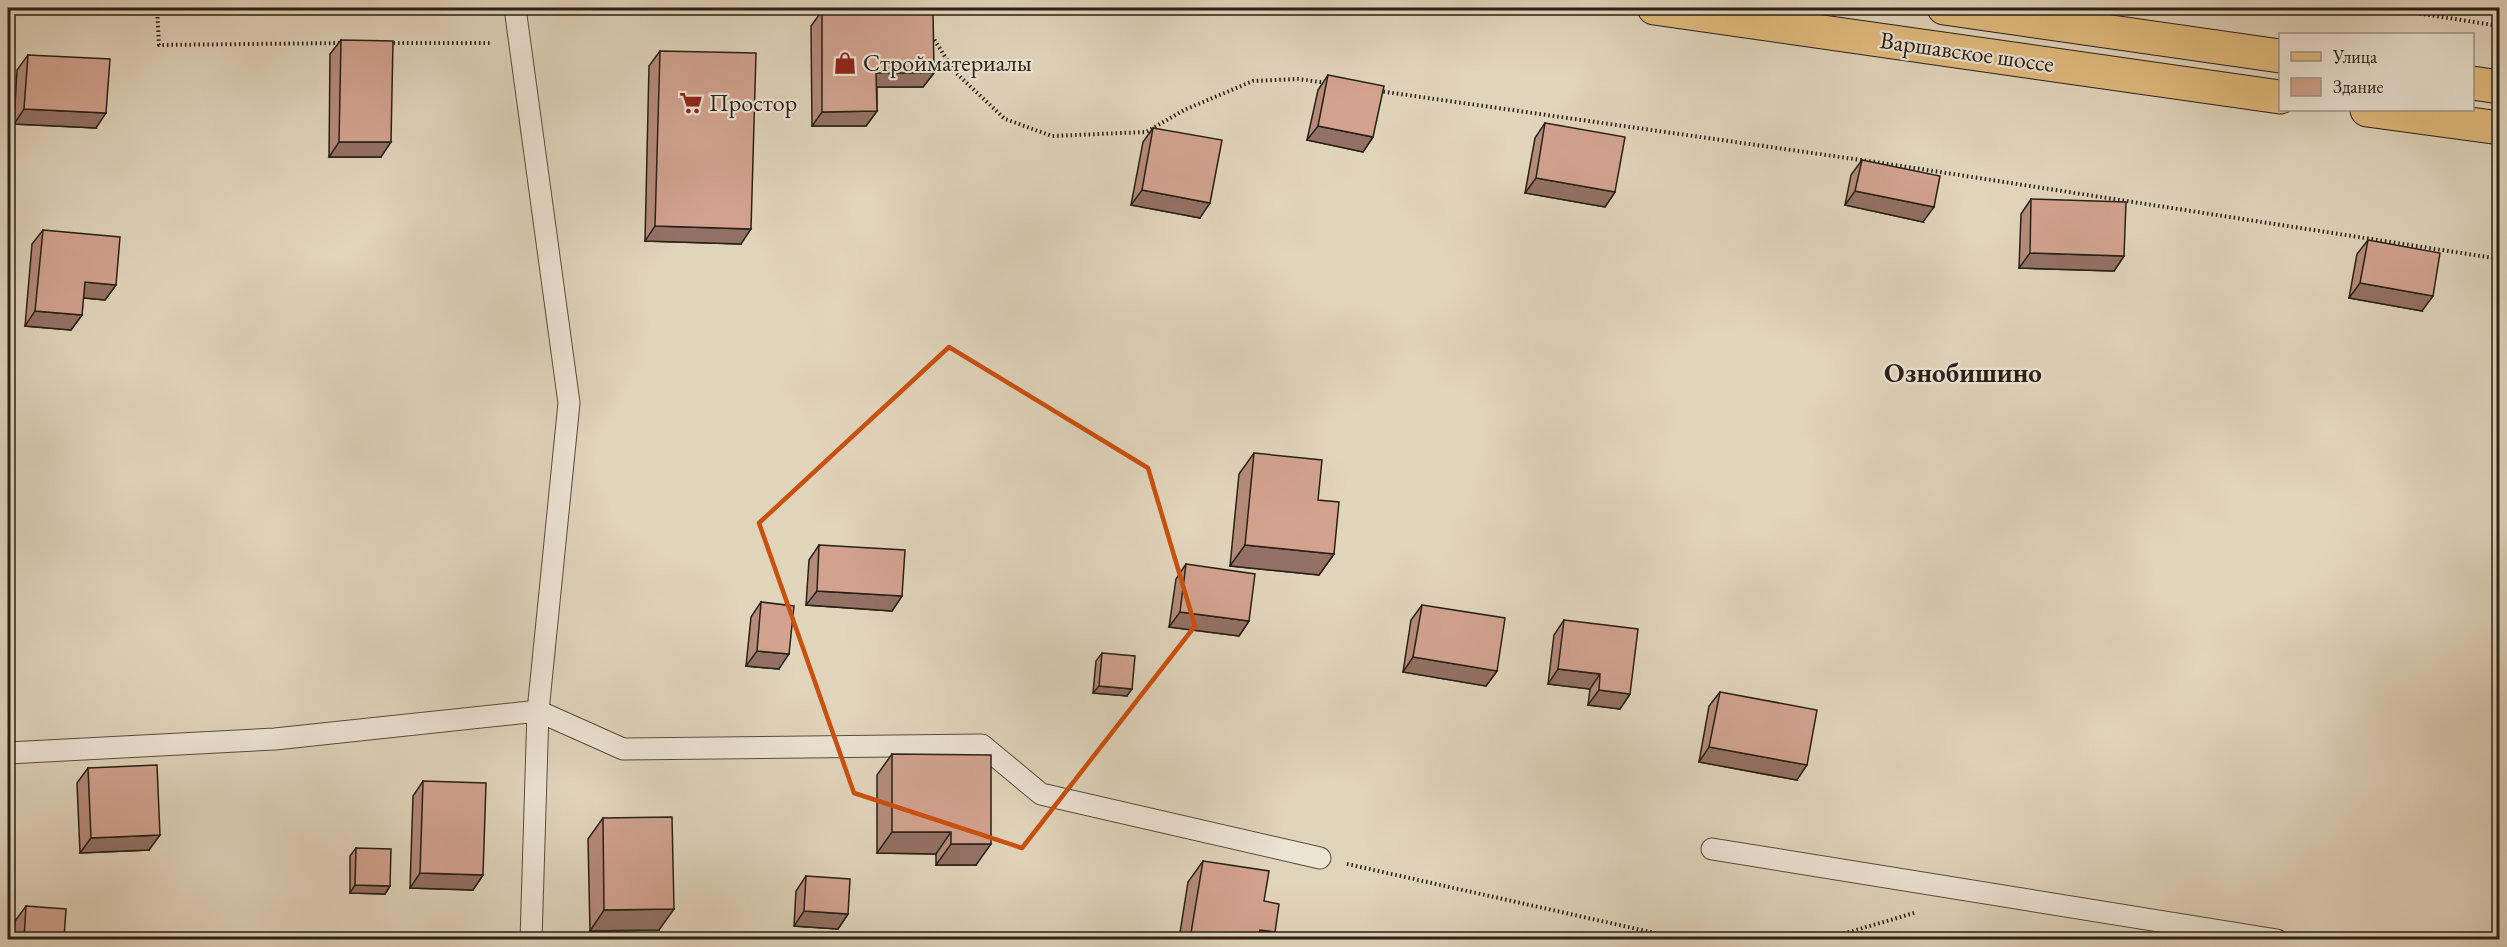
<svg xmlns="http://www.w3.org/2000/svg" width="2507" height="947" font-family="'EB Garamond',serif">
<rect width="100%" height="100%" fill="#e0d4bb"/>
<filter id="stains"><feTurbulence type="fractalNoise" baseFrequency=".00333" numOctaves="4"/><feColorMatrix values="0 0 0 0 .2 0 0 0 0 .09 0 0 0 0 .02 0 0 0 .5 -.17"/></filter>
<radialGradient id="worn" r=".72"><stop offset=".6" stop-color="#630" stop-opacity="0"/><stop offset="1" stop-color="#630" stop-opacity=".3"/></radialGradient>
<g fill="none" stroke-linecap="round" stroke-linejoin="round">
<g stroke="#564d3f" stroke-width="23">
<path id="lane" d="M515 8 569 403 538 711 531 940
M8 753 275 739 538 711 623 749 982 745 1041 794 1320 858
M1712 849 2277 940"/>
</g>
<g stroke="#282016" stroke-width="35">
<path id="primary" d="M1654 8 2280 97
M1944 8 2280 56
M2472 83 2500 87
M2367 110 2500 128"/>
</g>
<path stroke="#282016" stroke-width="4" stroke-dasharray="1.5 3" stroke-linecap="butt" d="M157 8 159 45 343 43
M823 8 876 12
M2384 8 2500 26
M932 36 954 71 1005 119 1052 136 1146 132 1184 110 1253 81 1298 79 1327 83
M389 43H490
M1379 91 1882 163 2500 259
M1347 864 1686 940
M1822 940 1914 913"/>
<use href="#lane" stroke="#ebe3d3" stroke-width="21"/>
<use href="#primary" stroke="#e0ba7e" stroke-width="33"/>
</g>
<path fill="#b58b7b" stroke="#282016" stroke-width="1.5" d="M822 11 934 73 923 87H877V111L866 126H812L811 26Z
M341 40 381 157H329L330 54Z
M660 51 741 244 645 241 649 66Z
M28 55 96 128 14 124 17 70Z
M1328 75 1373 137 1363 152 1307 140 1318 90Z
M1545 123 1615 192 1605 207 1525 193 1535 138Z
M1153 128 1200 218 1131 205 1143 142Z
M1862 160 1923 222 1845 205 1851 175Z
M2031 199 2124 256 2114 271 2019 268 2021 214Z
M43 230 116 285 105 300 83 298 82 315 71 330 25 326 32 244Z
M2368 240 2422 311 2349 298 2357 254Z
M1254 453 1318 500 1334 554 1319 575 1230 566 1239 474Z
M819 545 902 596 892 611 806 605 809 560Z
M1186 564 1249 621 1239 636 1169 627 1176 579Z
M761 602 779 669 746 666 751 617Z
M1422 605 1497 671 1486 686 1403 672 1411 620Z
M1564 620 1630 694 1620 709 1588 705 1590 689 1548 684 1554 635Z
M1102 653 1127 696 1093 693 1096 661Z
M1720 692 1797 780 1699 762 1709 706Z
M892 754 976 865H936V854L877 853V775Z
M88 768 149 850 80 853 77 783Z
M423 781 483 875 473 890 410 888 413 796Z
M603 818 659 930 590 931 588 839Z
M356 848 390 886 385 894 350 893V856Z
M1203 861 1264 901 1275 932 1270 939H1179L1188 882Z
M806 876 848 914 838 929 794 926 796 891Z
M26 906 64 939H14L15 921Z"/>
<path fill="#937164" stroke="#282016" stroke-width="1.5" d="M876 73H934L923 87H866Z
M24 109 106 113 96 128 14 124Z
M877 111 866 126H812L822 112Z
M1318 126 1373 137 1363 152 1307 140Z
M339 142H391L381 157H329Z
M1536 178 1615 192 1605 207 1525 193Z
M1142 190 1210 203 1200 218 1131 205Z
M1855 191 1934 207 1923 222 1845 205Z
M655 226 751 229 741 244 645 241Z
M2030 253 2124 256 2114 271 2019 268Z
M85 282 116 285 105 300 74 297Z
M2360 283 2433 296 2422 311 2349 298Z
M35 311 82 315 71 330 25 326Z
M1245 545 1334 554 1319 575 1230 566Z
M817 591 902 596 892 611 806 605Z
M1180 612 1249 621 1239 636 1169 627Z
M757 651 789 654 779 669 746 666Z
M1413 657 1497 671 1486 686 1403 672Z
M1558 669 1600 674 1590 689 1548 684Z
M1099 686 1132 689 1127 696 1093 693Z
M1599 690 1630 694 1620 709 1588 705Z
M1709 747 1807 765 1797 780 1699 762Z
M892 832H951L936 854 877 853Z
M160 835 149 850 80 853 91 838Z
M951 844H991L976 865H936Z
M420 873 483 875 473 890 410 888Z
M355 885 390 886 385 894 350 893Z
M674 909 659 930 590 931 604 910Z
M804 911 848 914 838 929 794 926Z
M1260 930 1275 932 1270 939H1253Z"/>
<path fill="#d2a28f" stroke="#282016" stroke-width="1.5" d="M822 11H933L934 73H876L877 111 822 112Z
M341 40 393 41 391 142H339Z
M660 51 756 53 751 229 655 226Z
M28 55 110 59 106 113 24 109Z
M1328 75 1384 86 1373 137 1318 126Z
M1545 123 1625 137 1615 192 1536 178Z
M1153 128 1222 140 1210 203 1142 190Z
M1862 160 1940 176 1934 207 1855 191Z
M2031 199 2126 202 2124 256 2030 253Z
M43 230 120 237 116 285 85 282 82 315 35 311Z
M2368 240 2440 253 2433 296 2360 283Z
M1254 453 1322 460 1318 500 1339 502 1334 554 1245 545Z
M819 545 905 550 902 596 817 591Z
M1186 564 1255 574 1249 621 1180 612Z
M761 602 794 606 789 654 757 651Z
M1422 605 1505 618 1497 671 1413 657Z
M1564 620 1638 629 1630 694 1599 690 1600 674 1558 669Z
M1102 653 1135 656 1132 689 1099 686Z
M1720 692 1817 710 1807 765 1709 747Z
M892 754 991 755V844H951V832H892Z
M157 765 160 835 91 838 88 768Z
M423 781 486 783 483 875 420 873Z
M672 817 674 909 604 910 603 818Z
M356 848 391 849 390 886 355 885Z
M1203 861 1269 871 1264 901 1279 904 1275 932 1260 930 1258 939H1190Z
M806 876 850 879 848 914 804 911Z
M26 906 66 909 64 939H24Z
M1309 934 1345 939H1309Z"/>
<path fill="none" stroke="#cb500e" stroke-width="4.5" stroke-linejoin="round" d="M949 347 1148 468 1195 626 1022 848 854 793 759 523Z"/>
<defs>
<g id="shop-bare" transform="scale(1.8)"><path d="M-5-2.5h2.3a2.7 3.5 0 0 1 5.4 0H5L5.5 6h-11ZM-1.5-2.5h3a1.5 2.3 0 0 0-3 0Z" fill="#8f2418" stroke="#ebe3d3" stroke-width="2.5" paint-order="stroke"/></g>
<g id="supermarket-bare" transform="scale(1.8)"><path d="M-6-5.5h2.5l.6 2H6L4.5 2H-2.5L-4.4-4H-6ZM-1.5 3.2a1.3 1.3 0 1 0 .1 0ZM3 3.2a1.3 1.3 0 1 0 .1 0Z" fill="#8f2418" stroke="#ebe3d3" stroke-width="2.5" paint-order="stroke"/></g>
</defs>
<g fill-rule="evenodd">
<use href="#shop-bare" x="845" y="63"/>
<use href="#supermarket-bare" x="691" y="103"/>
</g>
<g text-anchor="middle" stroke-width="4.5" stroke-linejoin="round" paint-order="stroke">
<g font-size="24" fill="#282016" stroke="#ebe3d3">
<text transform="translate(1967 52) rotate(8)" y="8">Варшавское шоссе</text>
</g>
<g font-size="24" fill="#282016" stroke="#ebe3d3" text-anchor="start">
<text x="863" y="71">Стройматериалы</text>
<text x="709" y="111">Простор</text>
</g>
<g font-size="27" font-weight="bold" fill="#282016" stroke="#ebe3d3">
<text x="1963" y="382">Ознобишино</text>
</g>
</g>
<rect width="2507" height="947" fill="none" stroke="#e0d4bb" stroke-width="30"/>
<rect x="9" y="9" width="2489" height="929" fill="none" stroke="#282016" stroke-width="3"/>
<rect x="15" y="15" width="2477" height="917" fill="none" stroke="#282016" stroke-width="1.5"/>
<rect x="2279" y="33" width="195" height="78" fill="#ebe3d3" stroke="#9d9587" stroke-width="1.5"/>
<rect x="2291" y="52" width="30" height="9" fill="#e0ba7e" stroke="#9d9587" stroke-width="1.5"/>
<text x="2333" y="63" font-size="18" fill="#282016">Улица</text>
<rect x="2291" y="78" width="30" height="18" fill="#d2a28f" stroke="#9d9587" stroke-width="1.5"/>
<text x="2333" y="93" font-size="18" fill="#282016">Здание</text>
<rect width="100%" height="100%" filter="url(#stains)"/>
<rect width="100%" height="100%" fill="url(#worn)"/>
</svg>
